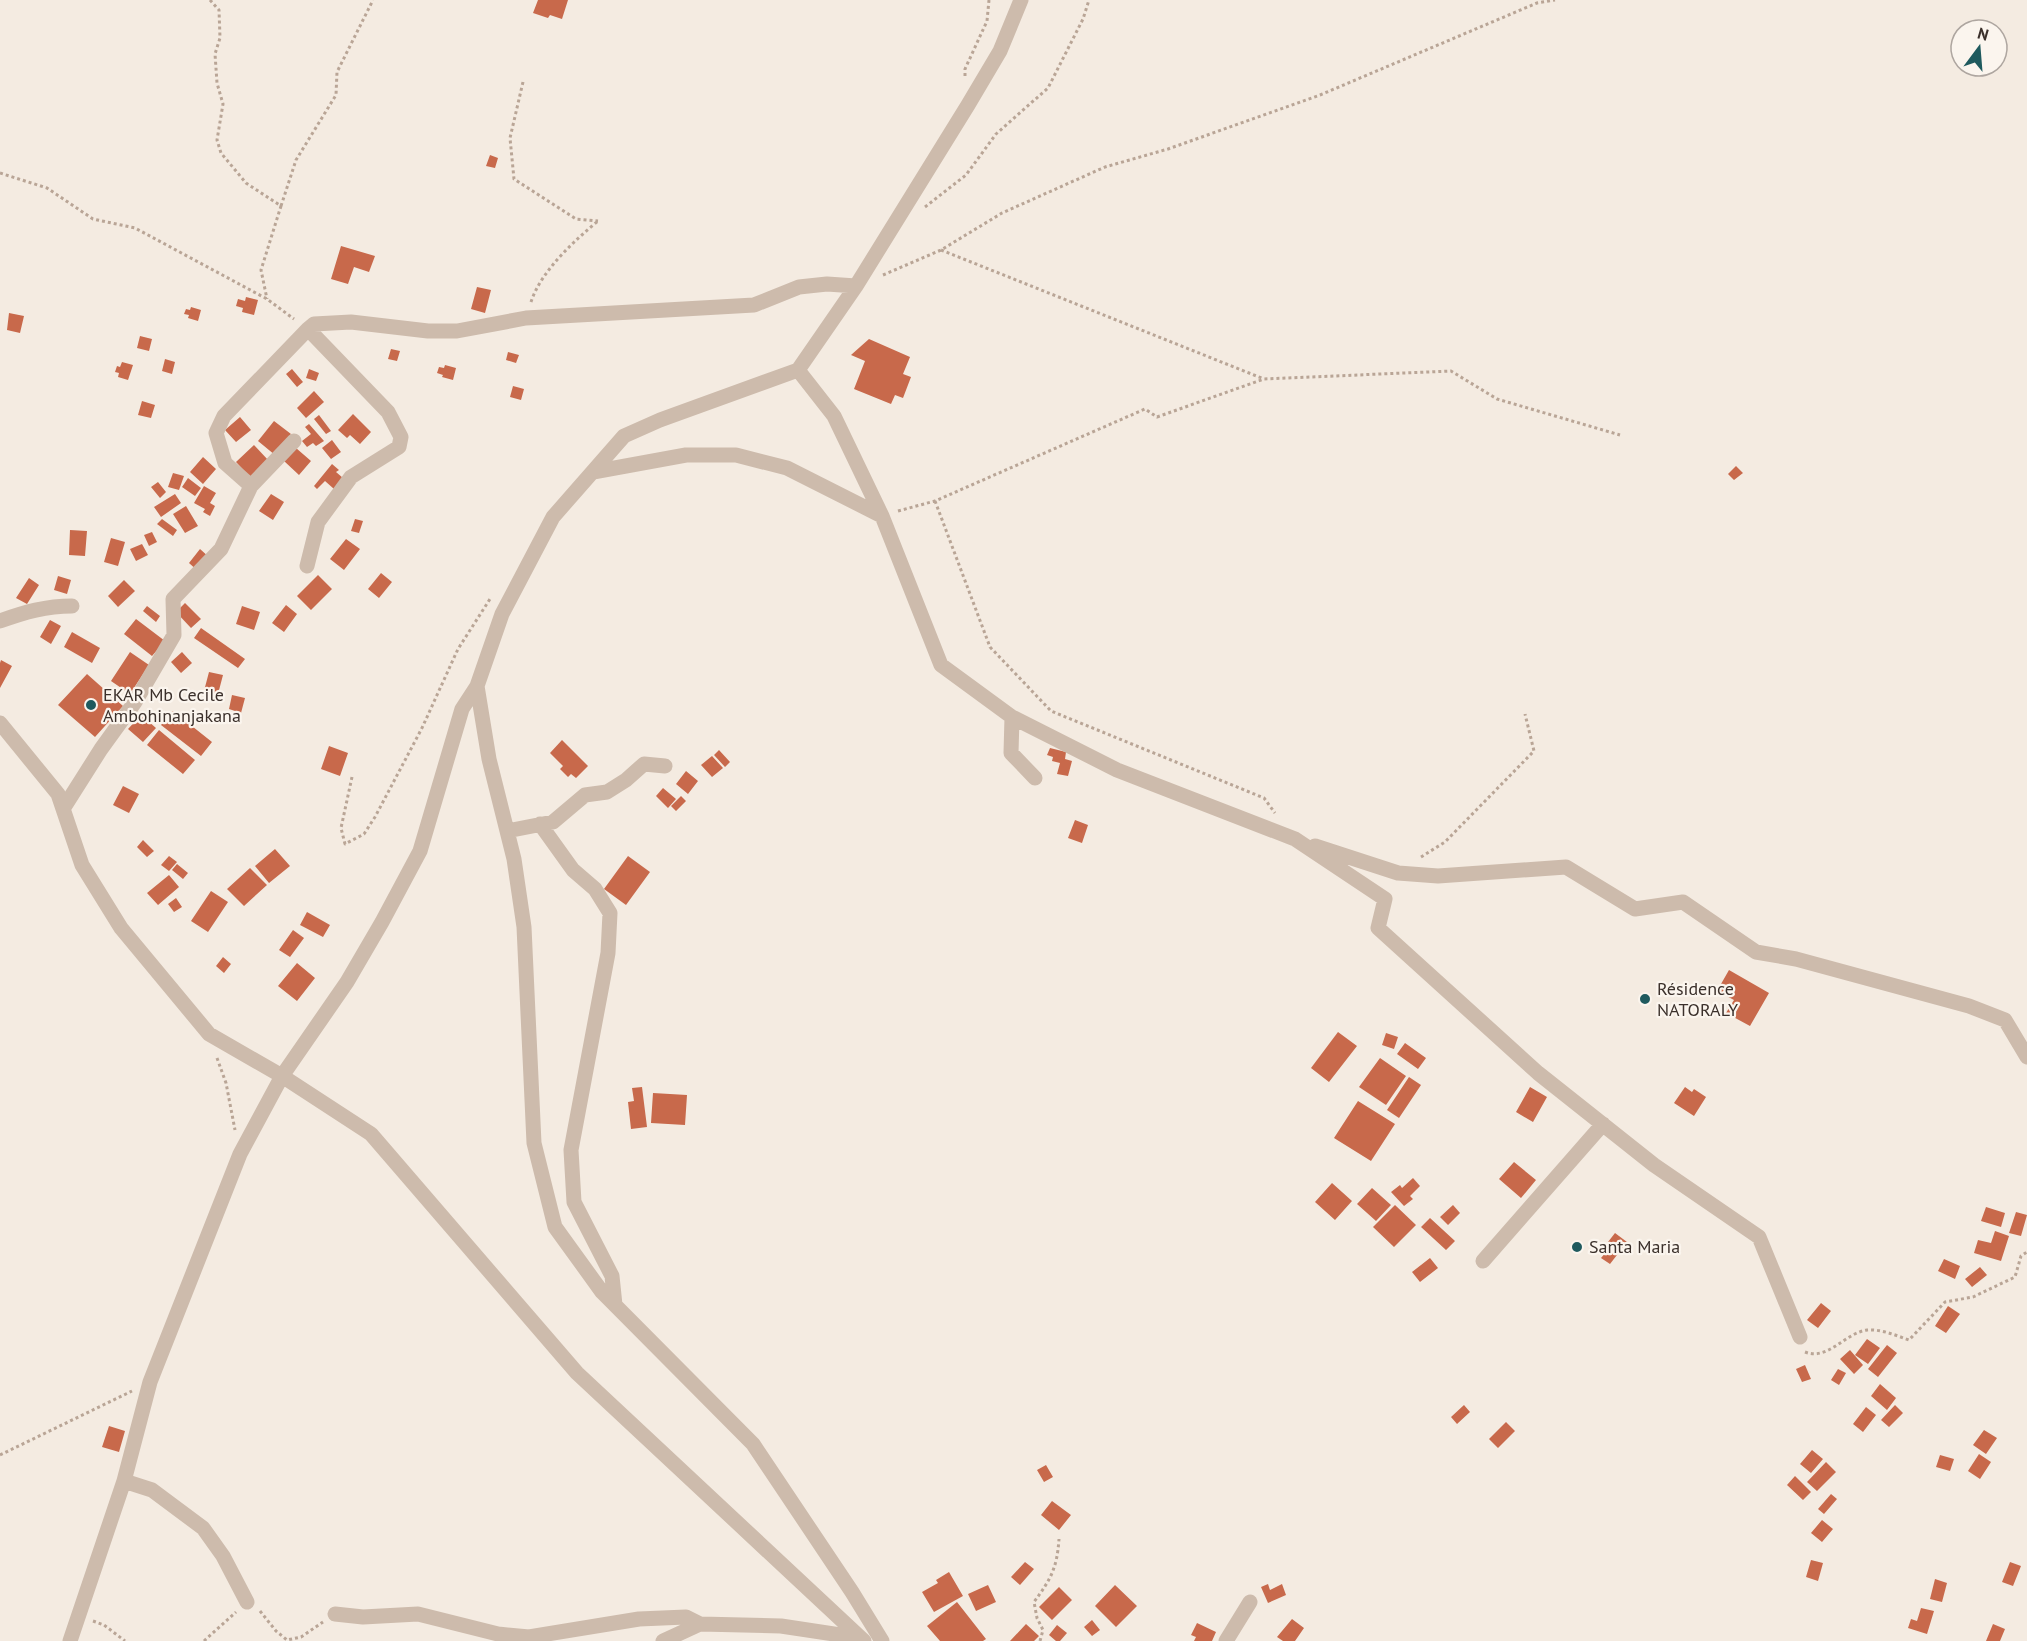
<svg xmlns="http://www.w3.org/2000/svg" width="2027" height="1641" font-family="'PT Sans',sans-serif">
<rect width="100%" height="100%" fill="#f4ebe1"/>
<path fill="#c8694b" d="M538 0H568L562 19 550 15 548 18 533 13Z
M490 155 498 158 495 168 486 166Z
M341 246 375 256 369 272 354 267 348 284 331 279Z
M477 287 491 290 485 313 471 309Z
M246 297 258 300 254 315 242 312 243 308 236 306 238 299 245 301Z
M191 307 201 310 198 321 188 318 189 315 184 314 186 309 190 310Z
M9 313 24 316 20 333 7 330Z
M140 336 152 339 149 351 137 348Z
M869 339 910 357 903 374 911 377 903 398 895 395 891 404 854 389 865 361 851 355Z
M391 349 400 351 397 361 388 359Z
M508 352 519 355 516 363 506 360Z
M165 359 175 362 172 374 162 371Z
M122 362 133 365 128 380 118 377 119 373 115 372 117 366 120 367Z
M445 365 456 368 453 380 442 377 443 375 437 373 439 367 444 368Z
M292 369 303 382 297 387 286 374Z
M309 369 319 373 316 381 306 378Z
M513 386 524 389 521 400 510 397Z
M314 391 324 402 306 418 297 408Z
M142 401 155 405 151 418 138 415Z
M353 414 371 432 360 444 350 435 347 438 338 430Z
M319 415 331 431 326 434 314 419Z
M240 417 251 430 236 442 225 430Z
M274 421 291 434 275 455 258 441Z
M309 424 324 441 316 446 313 443 307 447 302 441 311 434 305 427Z
M332 440 341 452 331 459 322 448Z
M254 445 269 461 251 478 236 462Z
M296 448 311 461 299 475 284 461Z
M203 457 216 469 203 484 190 472Z
M332 464 339 470 336 472 343 478 334 489 325 481 317 489 314 486Z
M1736 466 1743 473 1734 480 1728 474Z
M173 473 184 476 179 490 168 487Z
M188 478 201 488 195 496 182 487Z
M158 482 166 492 160 498 151 487Z
M204 486 216 493 210 503 215 506 210 516 203 512 205 509 194 503Z
M175 494 181 503 161 517 154 507Z
M271 494 284 502 273 520 259 511Z
M186 506 198 526 185 533 173 514Z
M162 519 177 530 173 536 157 524Z
M355 519 363 521 359 533 351 531Z
M70 530 87 531 85 556 69 555Z
M152 532 157 542 149 546 144 535Z
M111 538 125 542 118 566 104 562Z
M346 539 360 549 344 570 330 559Z
M142 544 148 555 136 561 130 549Z
M200 549 210 558 199 572 189 563Z
M381 573 392 582 379 598 368 589Z
M318 575 332 589 311 610 297 596Z
M58 576 71 580 67 594 54 590Z
M29 578 39 585 27 604 16 598Z
M124 580 135 591 118 607 108 596Z
M185 603 201 619 191 628 176 612Z
M286 605 297 614 284 632 272 623Z
M147 606 160 616 156 622 143 611Z
M242 606 260 612 254 630 236 624Z
M136 619 165 641 152 656 124 634Z
M50 620 61 626 51 644 40 637Z
M201 628 245 659 238 668 194 638Z
M72 632 100 648 92 663 64 647Z
M130 652 149 665 130 694 111 681Z
M182 652 192 663 181 673 171 662Z
M1 660 12 666 0 688V663Z
M209 672 223 675 218 694 204 691Z
M87 674 123 706 95 737 58 705Z
M232 695 245 698 241 713 229 709Z
M173 711 212 742 201 756 161 725Z
M141 715 156 728 143 742 128 729Z
M159 730 195 760 183 774 147 745Z
M562 740 588 766 576 778 571 774 568 777 560 769 563 766 550 753Z
M329 746 348 753 340 776 321 769Z
M1050 748 1066 752 1065 759 1072 761 1068 776 1057 774 1060 763 1052 761 1053 757 1047 755Z
M719 750 730 762 725 767 714 755Z
M712 756 723 768 712 777 701 765Z
M686 771 698 781 688 794 676 784Z
M123 786 139 794 129 813 113 805Z
M663 788 676 799 668 808 656 796Z
M681 796 686 801 676 811 671 806Z
M1075 820 1088 825 1082 843 1068 838Z
M143 840 154 851 147 857 137 847Z
M275 849 290 866 269 883 255 866Z
M169 856 177 862 169 871 161 865Z
M628 856 650 872 626 905 604 889Z
M177 864 188 873 183 879 172 870Z
M250 868 267 885 244 906 227 889Z
M169 875 179 887 158 905 147 893Z
M211 891 228 902 208 932 191 921Z
M176 898 182 907 174 912 168 904Z
M307 912 330 925 323 937 300 925Z
M293 930 304 938 290 957 279 950Z
M223 957 231 964 224 973 216 966Z
M297 963 315 978 297 1001 278 986Z
M1729 970 1769 993 1750 1026 1726 1013 1734 1000 1717 991Z
M1338 1032 1357 1046 1329 1082 1311 1068Z
M1386 1033 1398 1037 1394 1049 1382 1045Z
M1405 1043 1426 1058 1418 1069 1397 1054Z
M1380 1058 1406 1076 1386 1105 1359 1087Z
M1409 1077 1421 1085 1399 1118 1387 1110Z
M642 1087 647 1127 631 1129 628 1102 634 1101 632 1088Z
M1530 1087 1547 1097 1533 1122 1516 1112Z
M1685 1087 1692 1092 1694 1089 1706 1097 1694 1116 1674 1103Z
M653 1093 687 1095 685 1125 651 1123Z
M1358 1101 1395 1124 1371 1161 1334 1138Z
M1514 1162 1536 1180 1521 1198 1499 1179Z
M1413 1178 1420 1186 1410 1196 1413 1199 1404 1206 1391 1192 1400 1185 1402 1188Z
M1332 1183 1352 1201 1335 1220 1315 1202Z
M1372 1188 1391 1205 1376 1221 1357 1204Z
M1395 1205 1416 1225 1394 1247 1373 1227Z
M1453 1205 1460 1213 1448 1225 1440 1217Z
M1986 1207 2005 1213 2001 1227 1981 1221Z
M2016 1212 2027 1215 2021 1236 2009 1233Z
M1430 1218 1455 1241 1446 1250 1421 1227Z
M1995 1231 2009 1236 2001 1261 1974 1253 1978 1240 1991 1243Z
M1615 1233 1627 1242 1610 1264 1601 1258 1612 1245 1608 1242Z
M1430 1258 1438 1268 1420 1282 1412 1272Z
M1944 1259 1960 1266 1955 1279 1938 1271Z
M1980 1267 1987 1275 1972 1287 1965 1279Z
M1821 1303 1831 1311 1818 1328 1807 1320Z
M1948 1306 1960 1314 1946 1333 1935 1326Z
M1867 1339 1880 1348 1868 1364 1855 1355Z
M1887 1345 1897 1353 1878 1377 1868 1369Z
M1850 1350 1863 1365 1854 1374 1840 1359Z
M1805 1365 1811 1379 1802 1382 1796 1369Z
M1838 1369 1846 1373 1839 1385 1831 1380Z
M1880 1384 1896 1398 1887 1410 1871 1396Z
M1464 1405 1470 1412 1457 1424 1451 1417Z
M1895 1405 1903 1413 1889 1427 1881 1420Z
M1866 1407 1876 1415 1863 1432 1853 1424Z
M1506 1422 1515 1431 1498 1448 1489 1439Z
M109 1426 125 1431 119 1452 102 1447Z
M1984 1430 1997 1438 1986 1454 1973 1445Z
M1812 1450 1823 1459 1811 1473 1800 1464Z
M1979 1454 1991 1462 1980 1479 1968 1471Z
M1940 1455 1954 1459 1950 1471 1936 1467Z
M1826 1462 1836 1472 1817 1491 1807 1482Z
M1046 1465 1053 1477 1044 1482 1037 1470Z
M1795 1476 1811 1492 1803 1500 1787 1485Z
M1831 1494 1837 1499 1824 1514 1818 1509Z
M1052 1501 1071 1515 1059 1530 1041 1515Z
M1822 1520 1833 1529 1822 1542 1811 1533Z
M1811 1560 1823 1563 1818 1581 1806 1577Z
M1025 1562 1034 1569 1020 1585 1011 1577Z
M2010 1562 2021 1566 2013 1586 2002 1582Z
M949 1572 963 1596 934 1612 922 1592 938 1583 936 1580Z
M1935 1579 1947 1583 1942 1602 1930 1599Z
M1268 1584 1270 1590 1282 1584 1286 1595 1268 1603 1261 1587Z
M988 1585 996 1602 976 1611 968 1594Z
M1115 1585 1137 1606 1116 1627 1095 1606Z
M1059 1587 1072 1600 1052 1620 1039 1607Z
M957 1602 986 1639 983 1641H940L927 1626Z
M1921 1608 1934 1611 1927 1634 1908 1628 1911 1619 1917 1621Z
M1292 1619 1304 1628 1295 1641H1283L1277 1637Z
M1092 1620 1100 1630 1092 1636 1084 1627Z
M1197 1623 1216 1632 1212 1641H1194L1196 1637 1191 1635Z
M1026 1624 1039 1636 1034 1641H1010Z
M1993 1624 2005 1629 2000 1641H1986Z
M1057 1625 1067 1633 1060 1641H1056L1049 1635Z"/>
<g fill="none" stroke-linecap="round" stroke-linejoin="round">
<path stroke="#b9a596" stroke-width="3" stroke-dasharray="3 3" stroke-linecap="butt" d="M210 0 219 10 220 38 215 54 217 83 223 104 217 140 221 153 246 183 281 206 261 270 267 299
M965 76V69L987 21 989 0
M523 82 510 138 514 179 576 219 598 221
M0 173 47 188 93 219 135 228 267 299 294 319
M281 206 296 160 336 95 337 72 373 0
M925 207 966 175 996 134 1048 88 1083 19 1089 0
M941 250 1264 379
M883 275 941 250 1002 213 1105 167 1168 149 1320 95 1537 3 1555 0
M531 302C541 271 574 241 598 221
M935 501 990 647 1051 711 1264 798 1275 813
M898 511 935 501 1145 409 1157 417 1264 379 1451 371 1497 399 1620 435
M352 777 341 828 345 844 364 834 375 817 422 728 458 649 490 599
M1421 857 1445 842 1534 751 1525 714
M217 1058 226 1083 235 1130
M1805 1352C1828 1361 1845 1333 1867 1330 1881 1329 1895 1335 1909 1340L1945 1302 1973 1297 2015 1277 2021 1256 2027 1252
M0 1455 132 1391
M260 1611 276 1631 287 1640 301 1637 323 1622
M93 1621 104 1625 125 1641
M204 1641 236 1612
M1040 1641 1043 1630 1037 1618 1034 1602C1051 1579 1057 1568 1059 1539"/>
<path stroke="#cdbbac" stroke-width="15" d="M798 370 834 416 882 516
M593 472 686 455H736L787 468 882 516 941 665 1012 717 1117 770 1295 839 1385 899 1378 928 1538 1073 1654 1165 1759 1237 1800 1337
M251 486 225 463 216 433 224 416 308 329
M307 566 318 522 351 477 399 447 401 437 388 412 308 329 314 324 351 322 428 331H457L526 318 754 305 799 287 827 284 856 286
M0 621C25 612 46 606 72 606
M477 686 489 759 514 859 524 927 534 1143 555 1227 602 1292 753 1444 852 1592 882 1641
M1012 717 1011 753 1035 778
M0 723 58 794 82 865 121 928 209 1034 282 1076 371 1134 577 1373 864 1641
M63 809 101 749 135 702 174 635 173 599 221 549 251 486 294 441
M540 824 573 870 595 889 610 913 608 953 571 1150 574 1202 612 1276 615 1305
M507 831 553 822 585 795 607 792 626 780 644 764 665 766
M1315 846 1398 873 1438 876 1566 867 1635 909 1683 902 1756 952 1796 959 1969 1006 2005 1020 2027 1057
M1483 1261 1603 1124
M124 1481 152 1490 203 1528 223 1556 247 1602
M335 1614 363 1617 418 1614 498 1634 529 1637 639 1619 686 1617 700 1624
M70 1641 124 1481 150 1382 240 1154 282 1076 347 982 382 922 420 851 462 709 477 686 502 614 553 517 624 436 660 420 798 370 856 286 968 105 1000 51 1021 0
M663 1641 700 1624 781 1626 860 1638
M1226 1641 1250 1602"/>
</g>
<g fill="#1f5a5e" stroke="#fbf5ee" stroke-width="2">
<circle cx="91" cy="705" r="6"/>
<circle cx="1645" cy="999" r="6"/>
<circle cx="1577" cy="1247" r="6"/>
</g>
<g text-anchor="middle" stroke-width="4.5" stroke-linejoin="round" paint-order="stroke">
<g font-size="18" fill="#3b302b" stroke="#fbf5ee" text-anchor="start">
<text x="103" y="701">EKAR Mb Cecile<tspan x="103" dy="21">Ambohinanjakana</tspan></text>
<text x="1657" y="995">Résidence<tspan x="1657" dy="21">NATORALY</tspan></text>
<text x="1589" y="1253">Santa Maria</text>
</g>
</g>
<g transform="translate(1979 48) rotate(16)"><circle r="28" fill="#fbf5ee" stroke="#aea6a0" stroke-width="1.5"/>
<path d="M0-4.5L10 22L0 15L-10 22Z" fill="#1f5a5e"/>
<text y="-9" font-size="16" font-weight="bold" text-anchor="middle" fill="#3b302b">N</text>
</g>
</svg>
